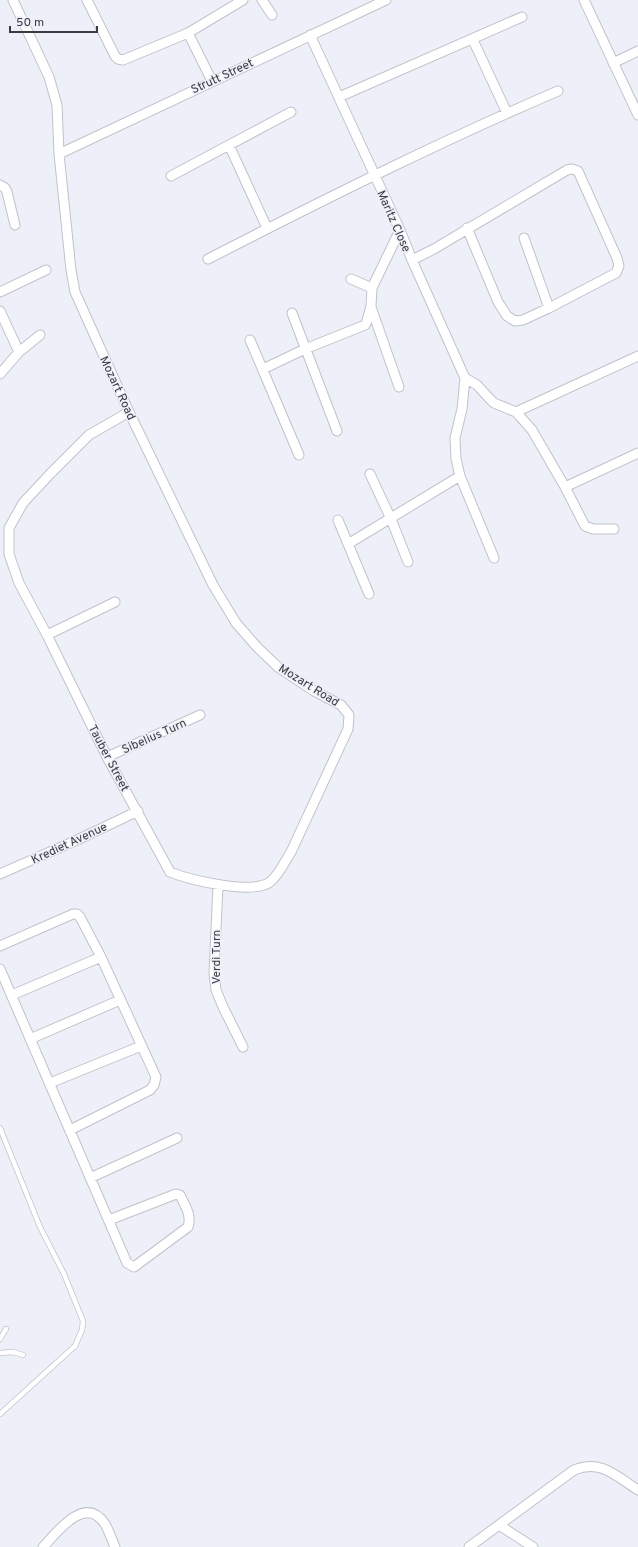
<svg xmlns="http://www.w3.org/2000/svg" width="638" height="1547" font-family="Overpass,sans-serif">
<rect width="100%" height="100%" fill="#eef0f9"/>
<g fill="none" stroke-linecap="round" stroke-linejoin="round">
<g stroke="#c0c2ca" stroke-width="6">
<path id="lane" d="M0 1128 40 1227 64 1274 83 1321 82 1330 75 1346 0 1414
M0 1339 6 1329
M0 1353 13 1352 23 1355"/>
</g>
<g stroke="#c0c2ca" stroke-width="11">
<path id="street" d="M13 0 49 77 57 105 59 154 71 270 75 292 129 412 213 585 236 623 258 648 279 668 314 691 341 705 349 715 348 729 291 852C285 861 279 875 270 882 252 895 190 880 170 872L107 757 47 635 19 583 9 554V528L23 503 50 474 89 435 129 412
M87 0 115 56 118 59 123 60 188 33 243 0
M262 0 272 15
M584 0 638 115
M188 33 212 81
M310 35 400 230 412 260 465 378 462 409 455 438 456 459 460 476 494 558
M473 40 507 113
M613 63 638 51
M339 97 522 17
M229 145 267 228
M59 154 386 0
M171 176 291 112
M0 185 5 188 7 192 15 225
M524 238 549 308
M208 259C323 200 439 142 558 91
M412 260 434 249 567 170 572 169 578 171 617 258 619 266 616 273 549 308 523 320 515 321 507 316 498 302 467 228
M351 279 372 288
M0 292 46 270
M371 307 399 387
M0 311 19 352
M292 313 337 431
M250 340 299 455
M263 369 305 349 365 325 367 321 371 306 372 288 400 230
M0 374 19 352 40 335
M465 378 477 385 488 397 494 403 516 412 532 430 565 487 585 526 593 529H614
M516 412 638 356
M370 474 391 519 408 562
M565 487 638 453
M338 520 369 594
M348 544 460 476
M47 635 115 602
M107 757 200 715
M0 874 77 840 138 811
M218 885 214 973 216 990 223 1007 243 1047
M0 946 73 914H77L80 917 101 957 156 1077 154 1085 150 1090 70 1130
M0 969 127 1263 134 1267 188 1227C192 1215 185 1206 180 1195L176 1194 109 1220
M12 995 101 957
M30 1039 120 1000
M50 1083 141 1046
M90 1178 177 1138
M499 1525 533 1547
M43 1547C57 1532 85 1494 105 1524 109 1531 112 1540 115 1547
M469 1547 574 1470C601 1459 616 1476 638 1490"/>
</g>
<use href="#lane" stroke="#fff" stroke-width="4.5"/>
<use href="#street" stroke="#fff" stroke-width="9"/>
</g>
<g text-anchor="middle" stroke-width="3" stroke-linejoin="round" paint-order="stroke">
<g font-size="12" fill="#3a3b3e" stroke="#eef0f9">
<text transform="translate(222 76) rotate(-25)" y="4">Strutt Street</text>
<text transform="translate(394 221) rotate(66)" y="4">Maritz Close</text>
<text transform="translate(118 388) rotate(65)" y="4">Mozart Road</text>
<text transform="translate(309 685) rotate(32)" y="4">Mozart Road</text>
<text transform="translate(154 736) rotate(-24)" y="4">Sibelius Turn</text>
<text transform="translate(109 758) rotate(62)" y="4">Tauber Street</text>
<text transform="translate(69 843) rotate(-25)" y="4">Krediet Avenue</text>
<text transform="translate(216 957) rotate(-90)" y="4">Verdi Turn</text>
</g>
</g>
<path d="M10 26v6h87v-6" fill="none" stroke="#3a3b3e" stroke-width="2"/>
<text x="16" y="26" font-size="12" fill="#3a3b3e" stroke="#eef0f9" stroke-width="3" paint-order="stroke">50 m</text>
</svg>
